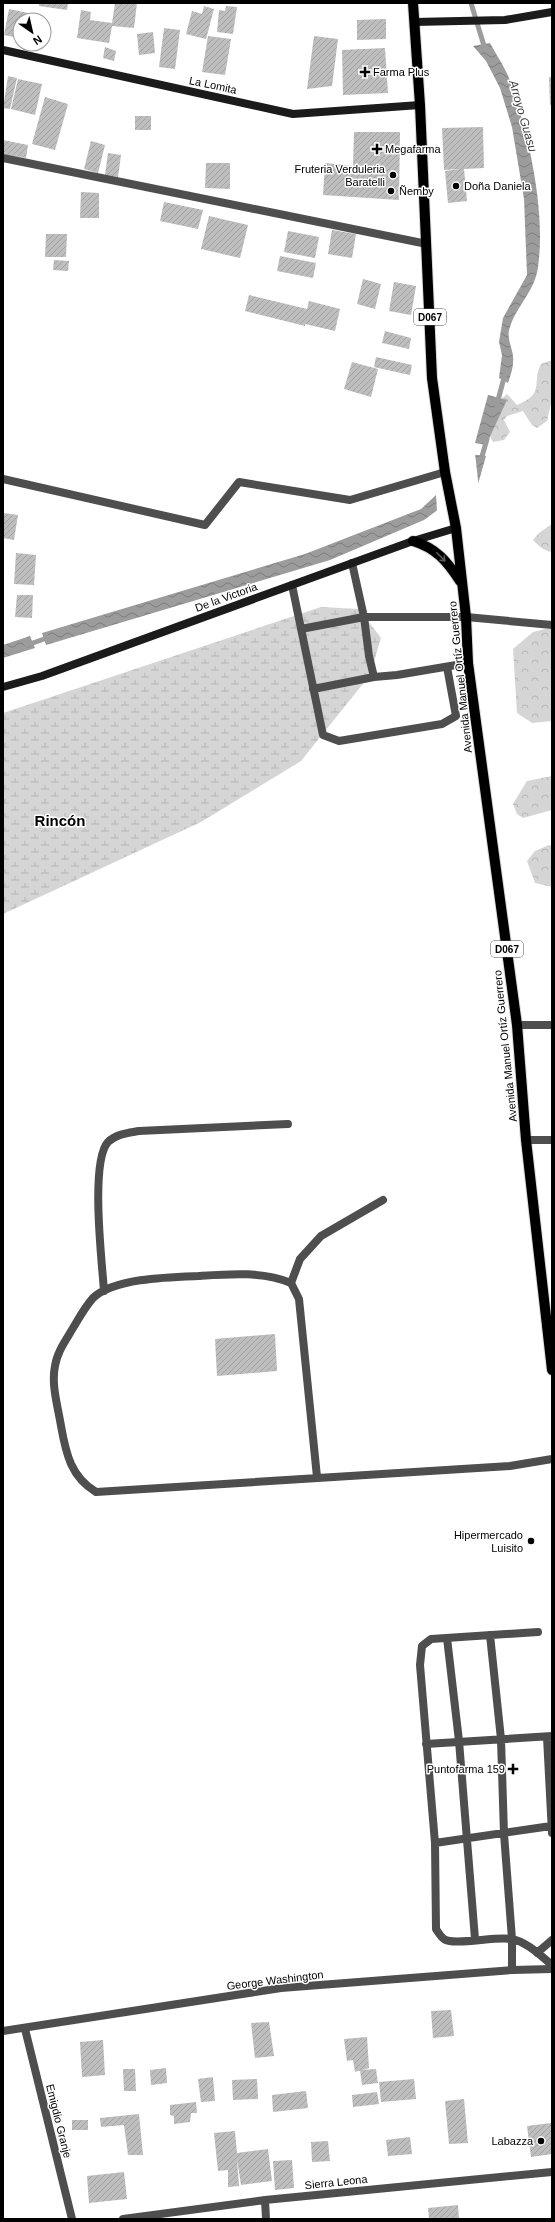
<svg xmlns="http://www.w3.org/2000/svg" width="555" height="2222" font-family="Helvetica,sans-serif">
<defs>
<pattern id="forest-crowns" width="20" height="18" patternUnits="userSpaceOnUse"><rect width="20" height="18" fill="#d5d5d5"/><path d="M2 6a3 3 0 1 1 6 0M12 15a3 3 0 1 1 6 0" fill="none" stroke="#b5b5b5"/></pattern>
<pattern id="wetland-marsh" width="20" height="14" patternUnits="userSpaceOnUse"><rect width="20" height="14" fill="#d5d5d5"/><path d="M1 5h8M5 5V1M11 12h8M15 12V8" fill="none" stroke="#b5b5b5"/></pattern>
<pattern id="water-waves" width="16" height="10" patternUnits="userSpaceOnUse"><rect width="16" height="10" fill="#9c9c9c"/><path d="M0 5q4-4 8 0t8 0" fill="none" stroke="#7d7d7d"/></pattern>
<pattern id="building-hatch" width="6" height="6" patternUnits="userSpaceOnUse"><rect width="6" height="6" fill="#bebebe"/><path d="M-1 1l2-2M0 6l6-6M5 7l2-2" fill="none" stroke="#a2a2a2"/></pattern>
</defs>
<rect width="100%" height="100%" fill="#fff"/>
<path fill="url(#forest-crowns)" d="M552 360V399L547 421 537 428 532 425 523 411 507 416 504 420 510 432 504 440 493 442 485 427 499 401 507 394 517 405C546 393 531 384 541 364Z
M552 524V552C544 551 539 546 533 540L539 533Z
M545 629H552V721L532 723 517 713 513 649 533 632Z
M552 776V810L523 818 517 814 513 804 527 781Z
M549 845 552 846V887L535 883 527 861 535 851Z"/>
<path fill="url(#wetland-marsh)" d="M321 607 359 609 381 638 370 675 301 761 201 822 3 914V713Z"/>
<path fill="url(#water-waves)" d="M490 43C497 56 506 69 511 83 529 137 546 210 538 267 535 291 517 305 510 327 506 337 512 347 513 356 514 366 511 374 508 383L499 378 502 355 499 342 503 318 527 275 524 199 512 127 500 88 486 61 473 46Z
M488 395 507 400 486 445 475 443Z
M469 454 486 456 476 491Z
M436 495 439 509 424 520 330 560 46 645 42 633 305 554 421 509Z
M30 636 35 648 3 658V645Z"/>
<path fill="#fff" d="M469 452 475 453 479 489 477 493 474 491 467 455Z
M436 493 438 495 441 509 437 512Z"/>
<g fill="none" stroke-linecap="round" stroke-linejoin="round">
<path stroke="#9c9c9c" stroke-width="5" d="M471 3 485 49
M497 404 505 374
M481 460 487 439
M27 645 50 637"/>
</g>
<path fill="url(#building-hatch)" d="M39 3H68L67 10 39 6Z
M115 3H137L134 28 112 26 109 43 77 38 81 10 91 12 90 20 112 23Z
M204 6 214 9 206 39 186 34 192 11 202 14Z
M226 6 237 7 233 34 217 32 219 10 225 11Z
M9 9 28 13 27 20H20V38L4 35Z
M386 19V39L357 40V20Z
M164 28 180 30 175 69 159 67Z
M153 32 155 53 139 55 137 34Z
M208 36 231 39 225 75 202 72Z
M314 36 338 39 332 86 307 89Z
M105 47 116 51 114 61 103 58Z
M385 48 388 93 343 95 342 50Z
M8 76 17 78 10 109 3 108Z
M549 77H552V105H550Z
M18 79 42 84 35 115 11 109Z
M45 97 68 104 55 150 32 144Z
M135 116H151V130H135Z
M483 127 484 168 464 169 467 201 448 203 445 171 459 169 444 170 442 128Z
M354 132H400L399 200 323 195 325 163 353 166Z
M3 140 28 145 26 158 3 154Z
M91 141 105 145 98 173 84 169Z
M108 153 121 155 118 177 105 175Z
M206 163H230V189L205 188Z
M81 192 99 193V218H80Z
M164 202 203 210 198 229 160 221Z
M209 216 248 225 240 258 201 249Z
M332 230 356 234 352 258 328 254Z
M288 231 319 237 315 258 284 252Z
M46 234H67L66 257H45Z
M280 256 316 263 313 278 277 271Z
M54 260 69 261 68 271 53 270Z
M363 279 381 284 375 309 357 304Z
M394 282 416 286 411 315 389 311Z
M249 295 307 309 309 301 340 309 335 331 305 324V326L245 311Z
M385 331 411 338 409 349 382 343Z
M376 357 412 365 410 375 374 367Z
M352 362 378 369 371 397 344 389Z
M3 513 18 515 14 540 3 538Z
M16 553 36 555 34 585 14 584Z
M17 595H33L32 618 15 617Z
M275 1334 277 1371 217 1376 215 1339Z
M451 2010 454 2036 433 2038 431 2011Z
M269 2022 274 2056 255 2058 251 2023Z
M367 2037 369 2068 355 2072 353 2060 347 2061 344 2039Z
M103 2040 105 2075 82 2077 80 2042Z
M166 2068 167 2083 151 2085 150 2070Z
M123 2069H135L136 2091H124Z
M376 2069 378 2083 362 2085 360 2070Z
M213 2077 215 2101 201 2102 198 2079Z
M257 2079 258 2099 233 2100 232 2080Z
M414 2079 416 2099 381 2102 379 2082Z
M306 2091 308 2108 273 2112 272 2095Z
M377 2092 379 2104 353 2107 352 2095Z
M464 2099 468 2143 449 2144 445 2101Z
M196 2102 197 2113H191L190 2122 174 2124V2116L170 2115V2105Z
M139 2114 143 2155H128L124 2125 101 2127 100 2118Z
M72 2120H88V2130H72Z
M551 2123 552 2154 531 2157 527 2126Z
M235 2131 237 2153 268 2149 272 2181 241 2185 237 2159 239 2186 228 2187V2170L218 2171 214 2133Z
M410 2137 412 2154 388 2156 386 2140Z
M328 2141 330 2161 312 2162 311 2142Z
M292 2160 294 2188 275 2190 273 2161Z
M124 2172 127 2199 89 2203 87 2176Z
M458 2205 459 2219H429L428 2208Z"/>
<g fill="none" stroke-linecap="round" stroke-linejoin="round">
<g stroke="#dbdbdb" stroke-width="12">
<path id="primary" d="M413 3 420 105 432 378 445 472 456 528 466 617 468 663 517 1025 526 1140 552 1370
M413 541C436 548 447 561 460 581"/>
</g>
<path stroke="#4e4e4e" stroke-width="8" d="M3 479 205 525 239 482 350 500 445 472
M352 563 364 617 369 656 374 677 397 675 468 663
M292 585 323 735 339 741 442 724 456 716 447 667
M301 629 364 617H466
M313 689 374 677
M291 1283 300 1259 321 1236 383 1200
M104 1291C102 1262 90 1162 108 1142 116 1134 128 1133 139 1131L288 1124
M317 1477 299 1299 291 1283C263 1271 228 1274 198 1276 170 1277 114 1278 93 1298 85 1307 79 1318 73 1328 66 1340 57 1352 55 1366 51 1385 58 1407 61 1426 66 1454 71 1477 96 1492L510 1466 552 1459
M538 1632 431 1639 422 1646 420 1665 435 1843 436 1929C438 1932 441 1937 444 1939 453 1946 496 1936 511 1939 526 1941 541 1956 552 1965
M490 1635 501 1739 504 1834 512 1939V1970
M447 1638 459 1741 475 1939
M547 1737 552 1833
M426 1744 552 1736
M435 1843 551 1826
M537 1953 552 1940"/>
<path stroke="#4e4e4e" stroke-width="8" d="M3 158 427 244
M466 617 552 625
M517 1025H552
M526 1140H552
M25 2029 72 2219
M3 2031 281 1988 512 1970 552 1969
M265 2200 266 2219
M123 2219 265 2200 552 2172"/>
<path stroke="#1b1b1b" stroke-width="8" d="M414 22 505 20 552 12
M3 50 293 114 420 105
M3 687 42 676 413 541 456 528"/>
<use href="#primary" stroke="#000" stroke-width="10"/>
</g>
<defs><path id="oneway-shaft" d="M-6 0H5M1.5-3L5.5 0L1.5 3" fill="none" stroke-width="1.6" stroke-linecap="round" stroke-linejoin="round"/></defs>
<use stroke="#595959" href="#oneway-shaft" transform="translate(441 557) rotate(45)"/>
<g fill="#000" stroke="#fff" stroke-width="1.5">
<path d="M363 66h4v4h4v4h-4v4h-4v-4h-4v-4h4z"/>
<path d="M375 143h4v4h4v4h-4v4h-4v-4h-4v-4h4z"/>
<circle cx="393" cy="175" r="4"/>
<circle cx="456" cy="186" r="4"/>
<circle cx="391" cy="191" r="4"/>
<circle cx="531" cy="1541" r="4"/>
<path d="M511 1763h4v4h4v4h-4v4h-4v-4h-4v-4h4z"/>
<circle cx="541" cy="2141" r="4"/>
</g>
<g text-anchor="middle" stroke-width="3" stroke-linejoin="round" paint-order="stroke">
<g fill="#fff" stroke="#4c4c4c" stroke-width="1">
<rect x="414" y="309" width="32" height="16" rx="3"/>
<rect x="491" y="941" width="32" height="16" rx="3"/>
</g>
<g font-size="10" font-weight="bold" fill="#000">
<text x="430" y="321">D067</text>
<text x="507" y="953">D067</text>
</g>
<g font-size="11" fill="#000" stroke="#fff" text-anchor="start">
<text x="373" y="76">Farma Plus</text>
<text x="385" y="153">Megafarma</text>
<text x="385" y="173" text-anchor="end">Fruteria Verduleria<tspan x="385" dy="13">Baratelli</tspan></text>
<text x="464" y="190">Doña Daniela</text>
<text x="399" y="195">Ñemby</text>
<text x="523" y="1539" text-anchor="end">Hipermercado<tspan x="523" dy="13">Luisito</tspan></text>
<text x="505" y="1773" text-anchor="end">Puntofarma 159</text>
<text x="533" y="2145" text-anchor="end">Labazza</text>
</g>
<g font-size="11" fill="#000" stroke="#fff">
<text transform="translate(213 85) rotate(12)" y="4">La Lomita</text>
<text transform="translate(226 597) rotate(-20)" y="4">De la Victoria</text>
<text transform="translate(460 677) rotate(-96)" y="4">Avenida Manuel Ortíz Guerrero</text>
<text transform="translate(505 1046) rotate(-96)" y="4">Avenida Manuel Ortíz Guerrero</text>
<text transform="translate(275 1980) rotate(-7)" y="4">George Washington</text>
<text transform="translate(59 2121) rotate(76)" y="4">Emigdio Granje</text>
<text transform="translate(336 2182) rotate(-6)" y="4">Sierra Leona</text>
</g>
<g font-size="12" font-style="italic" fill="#3d3d3d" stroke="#fff">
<text transform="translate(523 116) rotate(74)" y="4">Arroyo Guasu</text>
</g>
<g font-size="15" font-weight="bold" fill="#000" stroke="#fff">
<text x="60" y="826">Rincón</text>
</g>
</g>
<rect width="555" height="2222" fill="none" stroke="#000000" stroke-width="8"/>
<g transform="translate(32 32) rotate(146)"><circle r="19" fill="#ffffff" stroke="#999999"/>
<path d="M0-3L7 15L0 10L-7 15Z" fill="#000000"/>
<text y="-6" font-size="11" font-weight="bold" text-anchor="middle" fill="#000000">N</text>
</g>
</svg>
